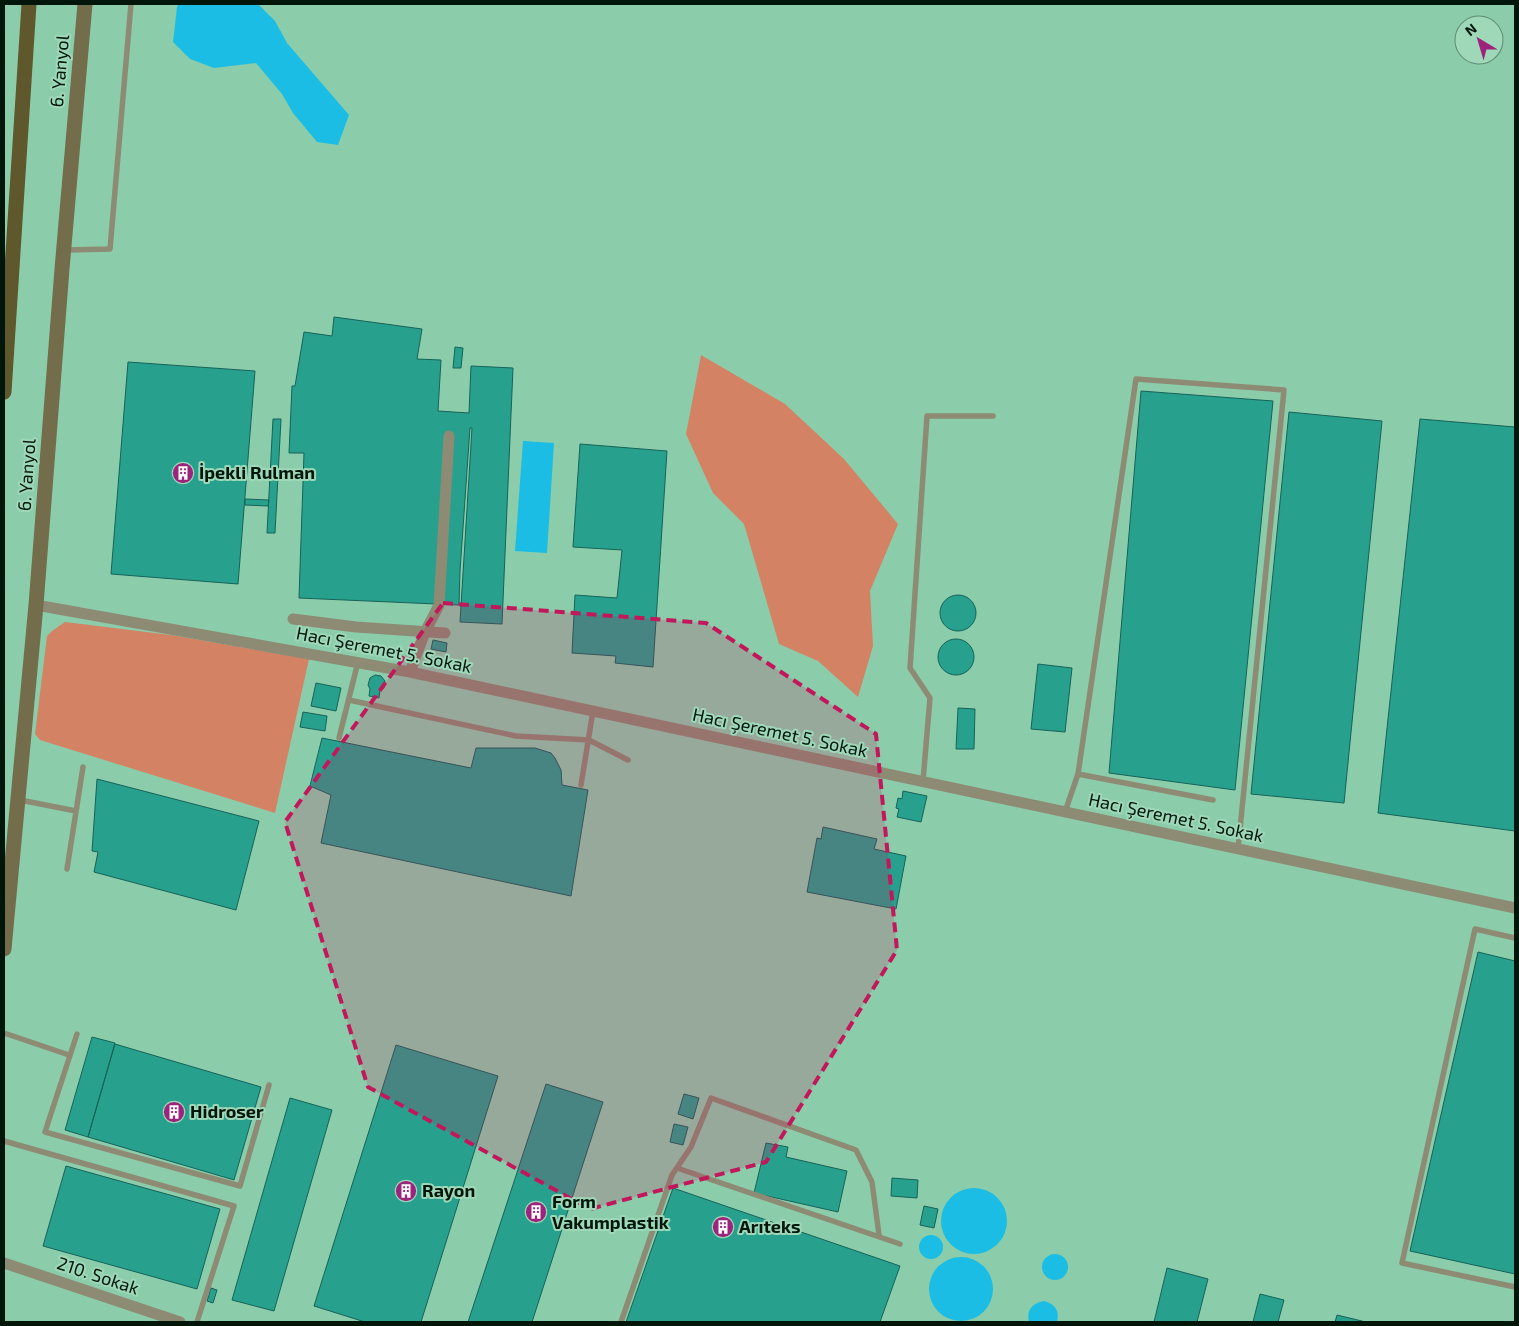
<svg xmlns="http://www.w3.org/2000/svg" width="1519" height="1326" font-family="'Exo 2',sans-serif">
<rect width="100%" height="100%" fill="#9ed8b9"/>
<path fill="#8bcdaa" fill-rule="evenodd" d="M4 4H1515V1322H4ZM1464 25H1494V55H1464Z"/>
<path fill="#d48264" d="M701 355 785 404 844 459 898 524 870 591 873 646 858 697 818 661 779 644 744 524 713 493 686 434Z
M65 622 171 635 309 659 275 813 40 740 35 734 47 636 52 631Z"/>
<path fill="#1bbde4" d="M179 4H258L275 21 287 43 349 115 338 145 317 142 293 113 282 94 256 63 214 68 190 59 173 42 177 7Z
M523 441 554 443 547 553 515 551Z
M941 1221a33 33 0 1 1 66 0a33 33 0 1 1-66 0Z
M919 1247a12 12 0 1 1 24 0a12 12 0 1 1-24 0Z
M1042 1267a13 13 0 1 1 26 0a13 13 0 1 1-26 0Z
M929 1289a32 32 0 1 1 64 0a32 32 0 1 1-64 0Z
M1044 1301C1055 1304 1060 1311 1057 1322H1029C1026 1311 1032 1303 1044 1301Z"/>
<path fill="#28a08e" stroke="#166358" d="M334 317 422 329 417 359 441 360 438 411 469 413 471 366 513 368 502 624 460 622 472 428H470L460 571 459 605 299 598 304 453H289L292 386H295L304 332 332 336Z
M455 347 463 348 461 368H453Z
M128 362 255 371 238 584 111 574Z
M1141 391 1273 401 1235 790 1109 773Z
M1289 412 1382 421 1344 803 1251 794Z
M273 419H281L275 533H267Z
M1420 419 1515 427V831L1378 813Z
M580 444 667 451 653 667 615 663 616 656 572 653 575 595 617 598 622 550 573 547Z
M245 499 269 500 268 506 245 505Z
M940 613a18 18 0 1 1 36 0a18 18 0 1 1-36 0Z
M938 657a18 18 0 1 1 36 0a18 18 0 1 1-36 0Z
M433 640 447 643 446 652 431 649Z
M1038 664 1072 668 1065 732 1031 729Z
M375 675 381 676 385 681 384 688 380 690 379 698 369 696 370 689 368 685 370 678Z
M316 683 341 688 336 711 311 706Z
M958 708 975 709 974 749H956Z
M303 712 327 716 325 731 300 727Z
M322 738 471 768 476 748H535L551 753 555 758 561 770 562 785 588 790 571 896 321 843 331 795 310 786Z
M97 779 259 821 236 910 94 872 98 852 92 851Z
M903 791 927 796 921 822 897 817 899 809 896 808 898 798 902 799Z
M823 827 877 839 874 849 906 856 896 909 807 892 817 838 821 839Z
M1478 952 1515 961V1274L1410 1251Z
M92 1037 115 1043 88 1137 65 1130Z
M115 1044 261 1087 234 1180 88 1137Z
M396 1045 498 1076 421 1322H365L314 1306Z
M546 1084 603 1102 532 1322H468Z
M684 1094 699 1098 693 1119 678 1114Z
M290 1098 332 1110 274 1311 232 1300Z
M674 1124 688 1127 683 1145 670 1142Z
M766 1143 788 1147 786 1157 847 1171 838 1212 754 1193Z
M66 1166 220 1209 197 1289 43 1246Z
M892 1178 918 1180 917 1198 891 1196Z
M673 1188 900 1266 880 1322H626Z
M924 1206 938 1209 934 1228 920 1225Z
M1167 1268 1208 1279 1197 1322H1154Z
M211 1288 217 1290 213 1303 207 1301Z
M1260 1294 1284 1300 1278 1322H1253Z
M1337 1315 1366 1322H1335Z"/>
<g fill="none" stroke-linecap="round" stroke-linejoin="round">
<path stroke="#8e8b74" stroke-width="5.5" d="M66 250 110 249 131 4
M349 700 516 736 589 740 628 760
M339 738 358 662
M1078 774 1213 800
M923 781 930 698 910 668 927 416H993
M581 785 593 711
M20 800 76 811
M1065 812 1078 774 1136 379 1284 390 1238 849
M67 869 83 767
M1515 938 1475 929 1402 1263 1515 1287
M4 1033 69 1055
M77 1034 45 1132 240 1186 269 1085
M4 1141 234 1206 197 1322
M677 1168 900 1244
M621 1322 672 1175 691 1147 711 1098 856 1150 872 1182 879 1235"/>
<path stroke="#8e8b74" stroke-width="11" d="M36 605 410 672 1515 908
M293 619 356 627 445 633
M410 672 425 632 439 605 449 436
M4 1263 180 1322"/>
<path stroke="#736d4b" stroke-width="15" d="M4 949 36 605 62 269 85 4"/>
<path stroke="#5f582c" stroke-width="15" d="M4 392 29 4"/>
</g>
<path fill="#c2185b" fill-opacity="0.2" stroke="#c2185b" stroke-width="4" stroke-dasharray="10 6" stroke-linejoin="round" d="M443 603 706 623 876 734 897 950 766 1162 590 1209 368 1087 285 822Z"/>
<defs>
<g id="building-disc" transform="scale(1.125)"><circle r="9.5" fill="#9c247d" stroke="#9ed8b9"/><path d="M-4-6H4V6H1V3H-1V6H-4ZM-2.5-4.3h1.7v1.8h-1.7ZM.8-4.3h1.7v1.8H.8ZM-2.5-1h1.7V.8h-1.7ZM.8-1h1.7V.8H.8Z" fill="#fff"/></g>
</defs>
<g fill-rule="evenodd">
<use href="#building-disc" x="183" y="473"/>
<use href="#building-disc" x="174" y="1112"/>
<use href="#building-disc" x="406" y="1191"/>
<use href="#building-disc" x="536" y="1212"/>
<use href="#building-disc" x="723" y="1227"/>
</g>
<g text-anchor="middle" stroke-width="4" stroke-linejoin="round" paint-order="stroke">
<g font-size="18" fill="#01160b" stroke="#9ed8b9">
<text transform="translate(60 71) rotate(-85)" y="6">6. Yanyol</text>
<text transform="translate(27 475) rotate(-86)" y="6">6. Yanyol</text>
<text transform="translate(384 650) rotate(11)" y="6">Hacı Şeremet 5. Sokak</text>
<text transform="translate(780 733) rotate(12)" y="6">Hacı Şeremet 5. Sokak</text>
<text transform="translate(1176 818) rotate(12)" y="6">Hacı Şeremet 5. Sokak</text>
<text transform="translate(98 1276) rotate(18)" y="6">210. Sokak</text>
</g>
<g font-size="18" font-weight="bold" fill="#01160b" stroke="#9ed8b9" text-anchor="start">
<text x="199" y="479">İpekli Rulman</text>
<text x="190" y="1118">Hidroser</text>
<text x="422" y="1197">Rayon</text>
<text x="552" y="1208">Form<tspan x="552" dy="21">Vakumplastik</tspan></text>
<text x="739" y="1233">Arıteks</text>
</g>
</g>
<rect width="1519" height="1326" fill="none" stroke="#01160b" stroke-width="10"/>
<g transform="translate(1479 40) rotate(322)"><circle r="24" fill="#9ed8b9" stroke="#5f8a73"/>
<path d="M0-4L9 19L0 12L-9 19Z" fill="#9c247d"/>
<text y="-8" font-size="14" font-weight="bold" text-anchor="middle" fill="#01160b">N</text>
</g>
</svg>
